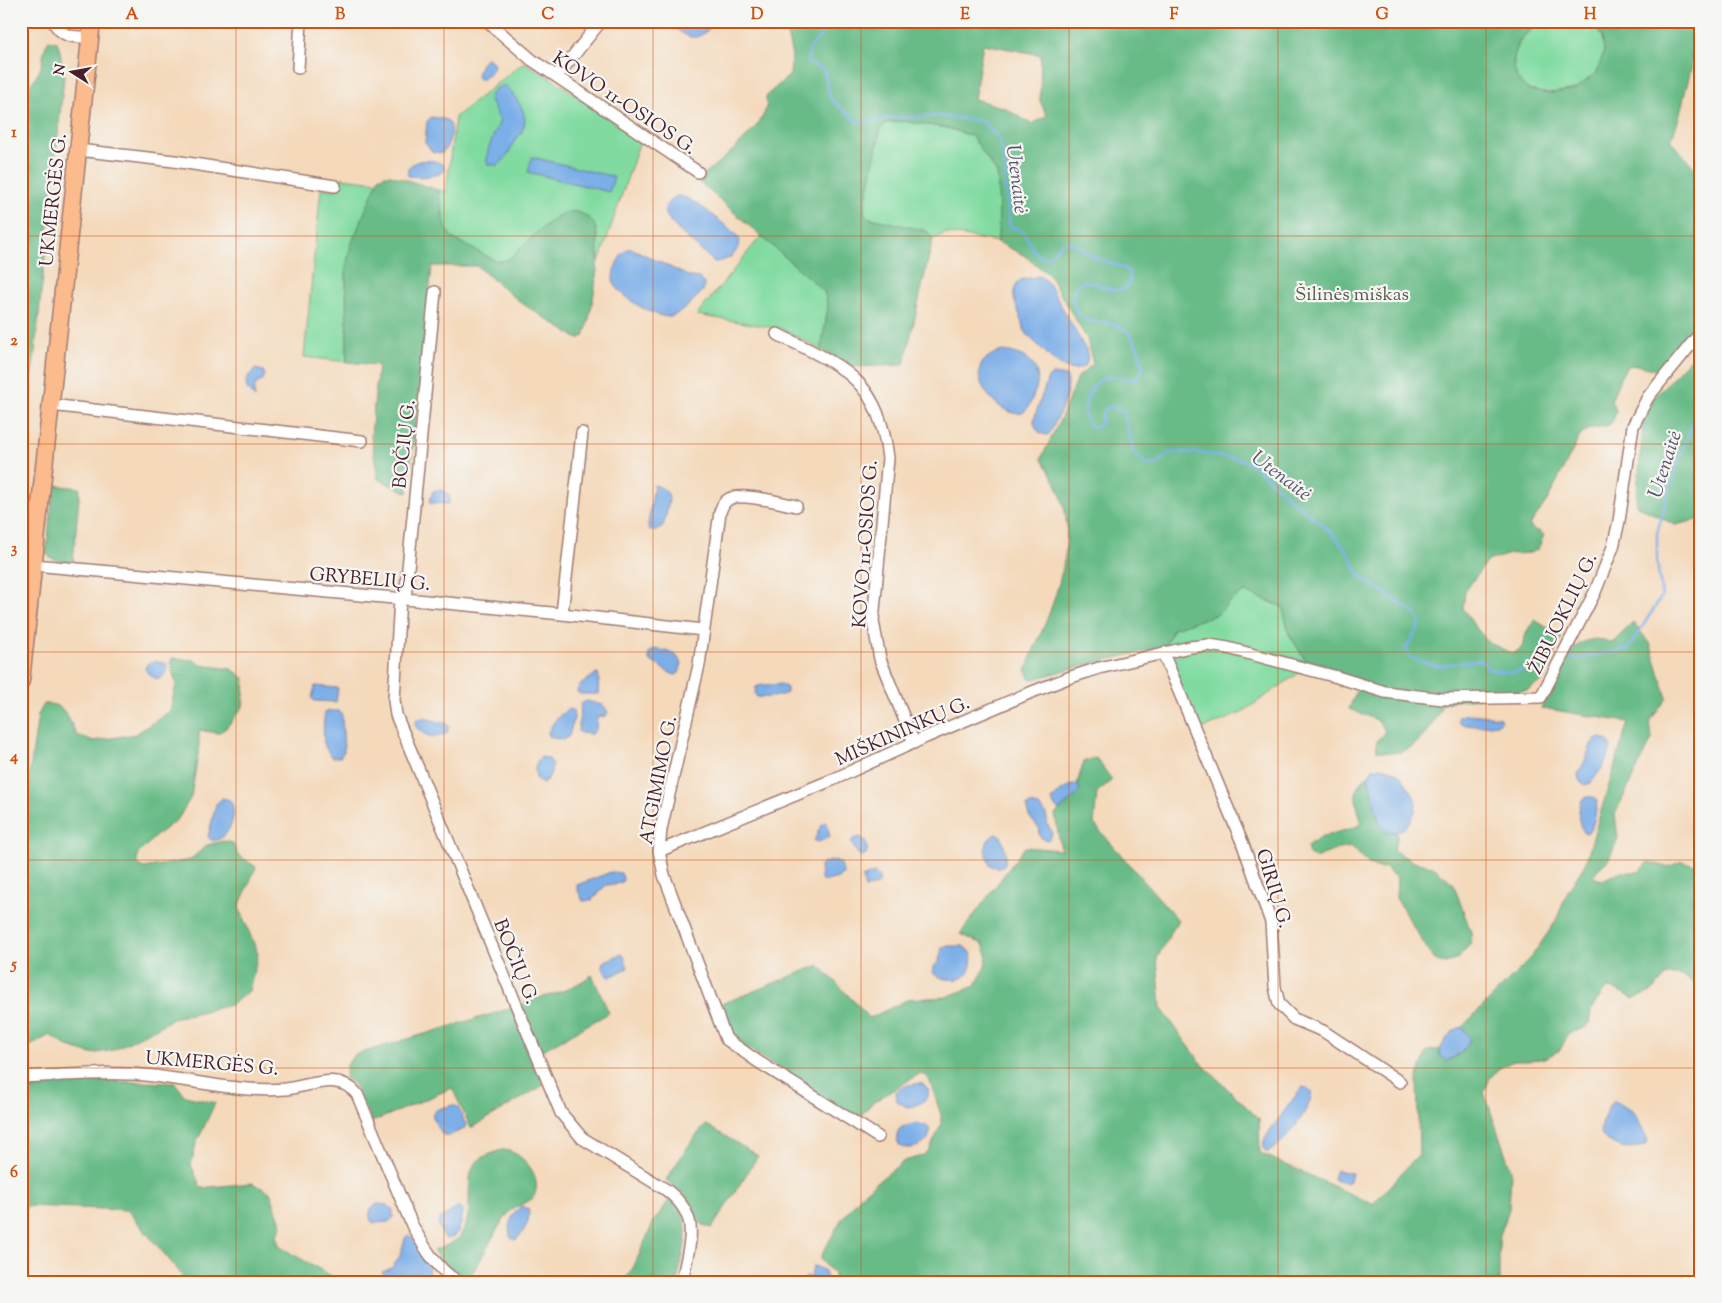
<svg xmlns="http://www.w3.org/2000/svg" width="1722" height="1303" font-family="'Sorts Mill Goudy',serif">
<rect width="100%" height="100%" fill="#f6f6f2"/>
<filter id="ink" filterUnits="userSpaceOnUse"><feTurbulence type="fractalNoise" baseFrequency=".02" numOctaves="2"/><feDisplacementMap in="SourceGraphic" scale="10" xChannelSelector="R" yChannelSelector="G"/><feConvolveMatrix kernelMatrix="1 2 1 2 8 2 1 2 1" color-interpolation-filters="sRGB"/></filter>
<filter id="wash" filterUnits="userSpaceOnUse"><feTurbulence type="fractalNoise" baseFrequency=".0096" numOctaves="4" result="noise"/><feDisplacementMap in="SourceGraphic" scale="20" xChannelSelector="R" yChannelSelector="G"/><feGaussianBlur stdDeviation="1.12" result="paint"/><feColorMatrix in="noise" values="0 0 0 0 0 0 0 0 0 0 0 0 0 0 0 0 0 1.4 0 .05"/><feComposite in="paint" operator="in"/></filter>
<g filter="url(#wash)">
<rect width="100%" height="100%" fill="#f4d9bb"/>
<path fill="#81dba1" stroke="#667d66" d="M1547 21C1558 21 1583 18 1592 24 1607 33 1606 60 1597 72 1594 76 1579 87 1576 89 1566 93 1536 95 1527 89 1507 76 1512 48 1527 33 1532 28 1540 25 1547 21Z
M524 62 562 85 640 141 599 262 595 229 553 219 509 259 502 261H496L452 238 446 228 438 190 446 192 455 117Z
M903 121 947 128 972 136 997 173 999 209 998 242 946 233 933 239 927 231 866 217 864 210 880 130 886 123Z
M341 178 378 182 351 245 346 268 347 362 304 357 321 188 337 190Z
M761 236 824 291 828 308 821 350 782 329 697 315Z
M1245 592 1283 607 1289 634 1309 666 1241 713 1198 731 1164 647 1174 628 1218 614 1235 597Z"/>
<path fill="#68bb87" stroke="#596d59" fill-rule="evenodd" d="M784 21H1547L1528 31 1518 43 1513 62 1517 78 1528 90 1548 94 1576 89 1597 72 1604 51 1602 36 1592 24 1578 21H1696L1691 69 1678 121 1671 141 1693 166 1701 178V322L1663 372 1637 365 1627 366 1621 376 1611 401 1616 410 1614 419 1609 425 1589 429 1580 436 1548 499 1529 526 1536 531H1539L1544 535 1538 549 1530 553 1510 554 1487 561 1465 592 1463 608 1473 624 1488 642 1513 654 1524 646C1524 635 1528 628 1535 620L1562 637 1542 681 1527 690 1443 703C1434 722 1422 746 1400 752 1394 754 1384 752 1377 751L1376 743 1385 731 1377 720 1349 709 1361 680 1309 666 1289 634 1283 607 1245 592 1235 597 1218 614 1174 628 1164 647 1089 664 1030 680 1026 671C1032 651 1042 633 1049 614 1069 558 1079 509 1041 459L1061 418 1077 378 1093 364 1087 339 1049 275 1025 256 998 242 999 209 997 173 972 136 947 128 903 121 886 123 880 131 864 209 866 217 927 231 933 239 904 365 852 367 821 350 828 308 824 291 697 180C715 165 761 131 766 108 767 105 766 100 766 96L790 75 792 56ZM983 44 1041 55 1040 101 1047 116 1031 124 1005 108 974 99Z
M49 40 57 42C62 53 61 66 64 77L21 484V95C29 87 39 75 42 64 44 53 43 50 49 40Z
M385 175H391L438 190 446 228 452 238 496 261H502L509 259C523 247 545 222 561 214 567 211 574 211 580 213 585 215 590 218 593 222 605 241 592 315 584 336L578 339 520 302 477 266H432L408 493 378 479 371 436 378 365 347 362 346 268 351 245 379 178Z
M1701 347V403L1698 414 1701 519 1675 525 1636 505 1643 423 1653 399Z
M54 485 80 488 73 562C63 561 52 562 46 553Z
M1633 623 1650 643 1667 698 1650 721 1652 739 1615 814 1618 838 1609 859 1597 870 1593 877 1602 880 1620 872H1639L1648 862 1668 867 1682 861 1701 867V990C1687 979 1687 974 1667 975L1651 992 1634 999 1615 989 1609 988 1604 991 1591 1010 1589 1024 1583 1029 1569 1033 1560 1050 1545 1058 1529 1061H1513L1498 1069 1490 1078 1484 1092 1511 1170 1509 1209 1499 1238V1282H834V1274L821 1260V1256L841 1220 863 1193 904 1161 923 1156 930 1149 941 1125V1115L929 1079 925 1075 919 1074 872 1103 858 1119 736 1041 727 1030 719 1005 819 965 870 1018 909 999 946 997 975 986 984 970 987 955 983 944 960 934 1025 847 1061 850 1055 815 1059 810 1067 804 1079 786 1077 784 1084 761 1096 758 1112 780 1097 792 1094 824 1178 920 1157 958 1161 1008 1202 1064 1259 1119 1260 1153 1373 1204 1419 1154 1417 1079 1427 1051 1441 1049 1439 1054 1452 1059 1467 1047 1464 1029 1462 1027 1530 959 1556 921 1568 891 1585 864 1628 722 1541 708C1554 681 1571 624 1612 643Z
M172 658 194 660 201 665 232 669 245 679 243 707 226 728 218 733 199 730V749L191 797 178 819 158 834 138 854 137 863 143 868 190 860 207 845 223 841 233 843 237 854 256 867 239 907 258 954 249 991 231 1005 173 1018 159 1027 113 1050 91 1054 68 1047 50 1035 21 1051V833L38 715 44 704C67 703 67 718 77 735L94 741 136 734 170 711 176 684 171 663Z
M1368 776 1379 823C1384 830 1387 832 1397 833V840L1393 850 1414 862 1432 866 1453 883 1472 935 1470 944 1457 960 1444 963 1434 960 1396 898 1397 878 1389 872V869L1382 867 1381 869 1367 863 1352 847 1338 849 1315 858 1309 855 1307 846C1325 831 1342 834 1362 824 1357 805 1349 788 1368 776Z
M592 975 609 1013 541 1051 521 1007C530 997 543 998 555 994 569 989 580 983 592 975Z
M512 1008 544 1085 471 1128 452 1088 372 1122 353 1083 345 1078 347 1065 354 1055Z
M98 1081 175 1083 185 1096 215 1103 196 1144 191 1165 201 1188 252 1183 270 1192 282 1226 276 1236 280 1247 342 1282H175L183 1276 127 1210 28 1206 21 1213V1086Z
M707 1125 758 1156 712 1228C692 1223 697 1214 687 1199 682 1191 674 1186 666 1180 673 1170 698 1128 707 1125Z
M501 1150C521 1149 544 1177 534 1196 531 1203 516 1204 509 1213 496 1228 487 1249 477 1266 473 1271 470 1278 466 1282L453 1273 433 1251C441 1247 454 1244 460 1236 478 1212 460 1173 480 1159 486 1155 494 1153 501 1150Z
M670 1199C676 1205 683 1213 685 1222 689 1238 680 1265 677 1282H624L634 1266 654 1221Z"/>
<path fill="#7baee8" stroke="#62668a" d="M667 21H716C696 45 689 40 667 21Z
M487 58 493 62 494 68 483 79H479L477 76C478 69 481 61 487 58Z
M505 85C516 98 532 115 521 133 519 136 515 139 514 142 508 154 509 155 499 165H488C483 154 496 131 500 121L489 98 495 89Z
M431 117C436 118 444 118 448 121 455 128 448 148 442 153L433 152 425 143 427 121Z
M532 157 614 177 609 192 528 172Z
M419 161C427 160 439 160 444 166V171C435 178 419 177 408 176 406 168 412 163 419 161Z
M677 196C694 196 722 224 736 234L740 240C737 255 729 261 714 262 704 252 670 226 666 214 663 205 671 199 677 196Z
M627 249H633L690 277 699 278 704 284 703 291C694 299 684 312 672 316 658 321 619 296 614 283 610 273 620 255 627 249Z
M1040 276 1049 284 1086 350 1088 358 1086 365C1068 378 1053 360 1041 348 1036 343 1031 339 1027 334 1023 329 1022 322 1020 316 1015 301 1009 293 1020 280Z
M1003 351C1026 353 1046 368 1034 394 1031 400 1029 410 1022 413 1001 420 949 364 1003 351Z
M256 369 263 371 265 375 263 380 255 385 254 391 255 398C243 388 243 378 256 369Z
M1052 374 1066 376C1074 389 1056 419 1050 433L1047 435C1038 434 1034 428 1034 419L1048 378Z
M654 485C659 486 665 489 668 494 670 498 668 505 667 510 665 520 664 534 649 530L648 525Z
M440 489 448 494 450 499 449 504 429 503 433 491Z
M655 649 674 653 682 663 679 673 676 675 672 674 649 660V653Z
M156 661 167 664C168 682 152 683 145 668L148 663Z
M597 673 599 676 598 694H580L577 692 579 686Z
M781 684 787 688V693C777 697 767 698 757 697L755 694 756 687C763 683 773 686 781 684Z
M315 686 338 688 336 702 314 701 312 698Z
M586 701 603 705 608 712 606 716 597 717 596 730 592 734 581 733 578 731 581 704Z
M570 709 573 710 574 718 569 736 563 740 550 737 548 733C552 723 560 713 570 709Z
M326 711H339L342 715 344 751 340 757H332C329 753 325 748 324 743 323 737 323 715 326 711Z
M1469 714 1499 717 1501 721 1500 723C1490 726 1468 728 1458 722L1459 716Z
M422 718 446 723 449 727 447 733C436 741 422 736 415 725L417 719Z
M1598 738C1627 739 1597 774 1591 783L1585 785 1579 780 1578 774 1587 757 1591 744Z
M541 757 548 758 552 763C552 771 550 778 543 783L537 780C534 772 534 762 541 757Z
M1382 767C1394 770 1401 774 1407 785 1409 789 1413 794 1415 799 1421 817 1395 847 1379 823L1368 776 1373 769Z
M1077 784 1080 789 1076 796 1059 810 1054 806 1052 799C1059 793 1067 785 1077 784Z
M1587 797H1594L1597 800C1596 811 1595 825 1588 833H1585C1577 824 1577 811 1582 800Z
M222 798 230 800C239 812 229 843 211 840L208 837 216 804Z
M1030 804 1039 806C1045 811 1048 816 1047 824L1052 832 1051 837 1048 840 1041 838 1039 834 1040 829C1034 823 1026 815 1027 806Z
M825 822 827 824 830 837 818 842 814 841 821 825Z
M995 834 1001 836C1005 847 1013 876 990 865L985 850 988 840Z
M860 837C866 839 869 849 866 854L861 856 858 854 851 843 853 839Z
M835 860 841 863 843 874 838 878 823 882 821 878 820 866 823 863Z
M611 872 621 873 623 878 622 882 617 884 606 885 592 900 583 901 577 888V885Z
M874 873 879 876V883L877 885 865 888 862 878Z
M948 946H963L971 952C973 959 971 973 964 977 956 982 939 979 933 973L934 967 939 961 942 948Z
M621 954 624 956 628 968 610 977 607 976 602 966 603 962Z
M1462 1027 1470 1039C1468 1047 1454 1058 1447 1061L1439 1054C1442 1043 1451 1029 1462 1027Z
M923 1084 928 1089C930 1100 918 1106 907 1107L897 1101 896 1092C903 1085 913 1083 923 1084Z
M1302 1087 1307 1088 1311 1092C1315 1105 1279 1152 1266 1152L1263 1148 1264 1141 1271 1129Z
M1615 1101 1634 1112 1647 1138 1648 1141 1645 1145C1630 1151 1614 1147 1602 1136 1599 1127 1607 1105 1615 1101Z
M453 1105 458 1107 466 1125 464 1129 450 1135H443L437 1127 432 1114 438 1109Z
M916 1123 927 1126 930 1130C931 1144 913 1151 901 1147 898 1143 897 1141 897 1136 898 1124 907 1127 916 1123Z
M1336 1170 1352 1173 1350 1181 1347 1183 1334 1180 1333 1178Z
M378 1204 388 1205 393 1210V1218L388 1222 374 1223 371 1221C368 1212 370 1208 378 1204Z
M521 1206 528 1209C532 1218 523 1235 515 1240L511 1238C506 1225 512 1215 521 1206Z
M458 1207 461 1208 463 1211C461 1223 460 1238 446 1239L443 1236 438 1223 440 1219Z
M408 1235C417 1239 432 1265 428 1274L425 1276 412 1275 390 1281 386 1279 382 1272C386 1270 391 1269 393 1266 400 1259 403 1248 405 1238Z
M815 1266 825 1271 828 1282H802L806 1277H811L813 1267Z"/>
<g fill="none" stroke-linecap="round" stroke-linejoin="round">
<path stroke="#7baee8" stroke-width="2.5" d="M830 21 819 38 809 49 808 62 824 70 830 98 858 123 892 118 940 116 981 121 999 138 1005 164V185L1010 227C1013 228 1018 229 1021 231 1033 239 1029 258 1049 257L1061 243 1070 242 1078 246 1094 257 1124 268 1129 272 1130 281 1126 288C1108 296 1096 278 1082 282 1068 287 1072 312 1083 318 1089 323 1101 322 1109 323 1133 327 1140 349 1143 369L1136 379C1130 380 1126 378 1120 377 1100 374 1088 388 1085 407 1084 415 1086 423 1093 428L1100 425C1102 415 1102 409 1112 406L1123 411 1134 454 1149 465 1157 464 1169 453 1180 452 1199 453 1243 460 1257 468 1280 490 1333 534 1350 555 1355 568 1361 577 1416 614 1420 621 1419 627 1406 648 1407 653 1411 658 1438 666 1478 660 1482 661 1488 669C1500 671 1513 675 1524 669 1535 664 1540 650 1554 650
M1570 658 1576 659 1628 649 1662 596 1657 562V533L1673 476 1701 400"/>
</g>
</g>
<g filter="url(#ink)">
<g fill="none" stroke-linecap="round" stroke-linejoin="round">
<g stroke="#9f7c73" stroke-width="14">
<path id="minor" d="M53 21C62 38 73 37 90 37
M487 21 532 60 698 172
M298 68 301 21
M557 76 601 21
M78 150 174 161 335 186
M777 334C843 367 878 377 888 458L873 621 880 659 914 743
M51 405 362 441
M796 506C781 503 741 492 729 499 723 502 722 507 720 512L699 665 661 829 659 851 664 875 726 1039 757 1061 878 1137
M21 563 34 565 405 599 562 614 703 630
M400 598 394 700 396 715 561 1113 582 1138 665 1189C703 1217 689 1242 682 1282
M405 599 435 292
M562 614 582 433
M1163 653 1242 842 1271 922 1275 987 1279 1004 1294 1019 1323 1031 1400 1082
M659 851 832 780 926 737 1027 694 1068 678 1099 668 1190 647 1209 645 1228 648 1337 677 1385 692 1442 699 1541 697 1595 592 1613 547 1619 521 1633 426 1648 397 1701 332
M21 1077C66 1075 110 1071 154 1076 197 1081 243 1093 286 1089 311 1086 338 1071 357 1094L412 1225C424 1247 436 1268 458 1282"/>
</g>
<g stroke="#9f7c73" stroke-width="19">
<path id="highway" d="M21 681 92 21"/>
</g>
<use href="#minor" stroke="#fff" stroke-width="11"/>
<use href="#highway" stroke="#fbbb8d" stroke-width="16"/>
</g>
</g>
<path fill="none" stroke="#d05011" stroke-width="1" stroke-opacity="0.55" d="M236 21V1282M444 21V1282M653 21V1282M861 21V1282M1069 21V1282M1278 21V1282M1486 21V1282M21 236H1701M21 444H1701M21 652H1701M21 860H1701M21 1068H1701"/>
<g text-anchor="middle" stroke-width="4.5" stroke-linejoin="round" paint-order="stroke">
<g font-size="19" fill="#4a1f2b" stroke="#f6f6f2">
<text transform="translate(625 102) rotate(34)" y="7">KOVO 11-OSIOS G.</text>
<text transform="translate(52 200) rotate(-84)" y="7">UKMERGĖS G.</text>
<text transform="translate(403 444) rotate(-84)" y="7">BOČIŲ G.</text>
<text transform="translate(864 544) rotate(-86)" y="7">KOVO 11-OSIOS G.</text>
<text transform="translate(370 578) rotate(5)" y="7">GRYBELIŲ G.</text>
<text transform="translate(1562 613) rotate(-64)" y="7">ŽIBUOKLIŲ G.</text>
<text transform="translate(902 730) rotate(-24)" y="7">MIŠKININKŲ G.</text>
<text transform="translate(657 780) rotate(-79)" y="7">ATGIMIMO G.</text>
<text transform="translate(1275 888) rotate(73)" y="7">GIRIŲ G.</text>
<text transform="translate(517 961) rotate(68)" y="7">BOČIŲ G.</text>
<text transform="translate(212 1062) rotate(5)" y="7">UKMERGĖS G.</text>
</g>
<g font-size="19" fill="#5a574e" stroke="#f6f6f2">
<text x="1352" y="300">Šilinės miškas</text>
</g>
<g font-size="20" font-style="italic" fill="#5b516d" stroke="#f6f6f2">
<text transform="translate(1018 179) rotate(83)" y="7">Utenaitė</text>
<text transform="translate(1664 464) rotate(-72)" y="7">Utenaitė</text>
<text transform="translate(1282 475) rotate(37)" y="7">Utenaitė</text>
</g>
</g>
<rect width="1722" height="1303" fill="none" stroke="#f6f6f2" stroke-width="55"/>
<g transform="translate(72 72) rotate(281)" stroke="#f6f6f2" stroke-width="4" paint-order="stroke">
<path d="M0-4L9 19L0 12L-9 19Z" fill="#4a1f2b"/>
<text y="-8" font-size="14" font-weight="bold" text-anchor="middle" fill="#4a1f2b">N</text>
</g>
<rect x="28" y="28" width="1666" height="1248" fill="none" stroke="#d05011" stroke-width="2"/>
<g font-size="16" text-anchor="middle" font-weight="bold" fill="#d05011">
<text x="132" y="19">A</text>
<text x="340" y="19">B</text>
<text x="548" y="19">C</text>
<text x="757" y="19">D</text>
<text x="965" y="19">E</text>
<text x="1174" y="19">F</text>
<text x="1382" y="19">G</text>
<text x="1590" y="19">H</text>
<text x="14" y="137">1</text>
<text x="14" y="345">2</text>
<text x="14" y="553">3</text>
<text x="14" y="761">4</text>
<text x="14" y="969">5</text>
<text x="14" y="1177">6</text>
</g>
</svg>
